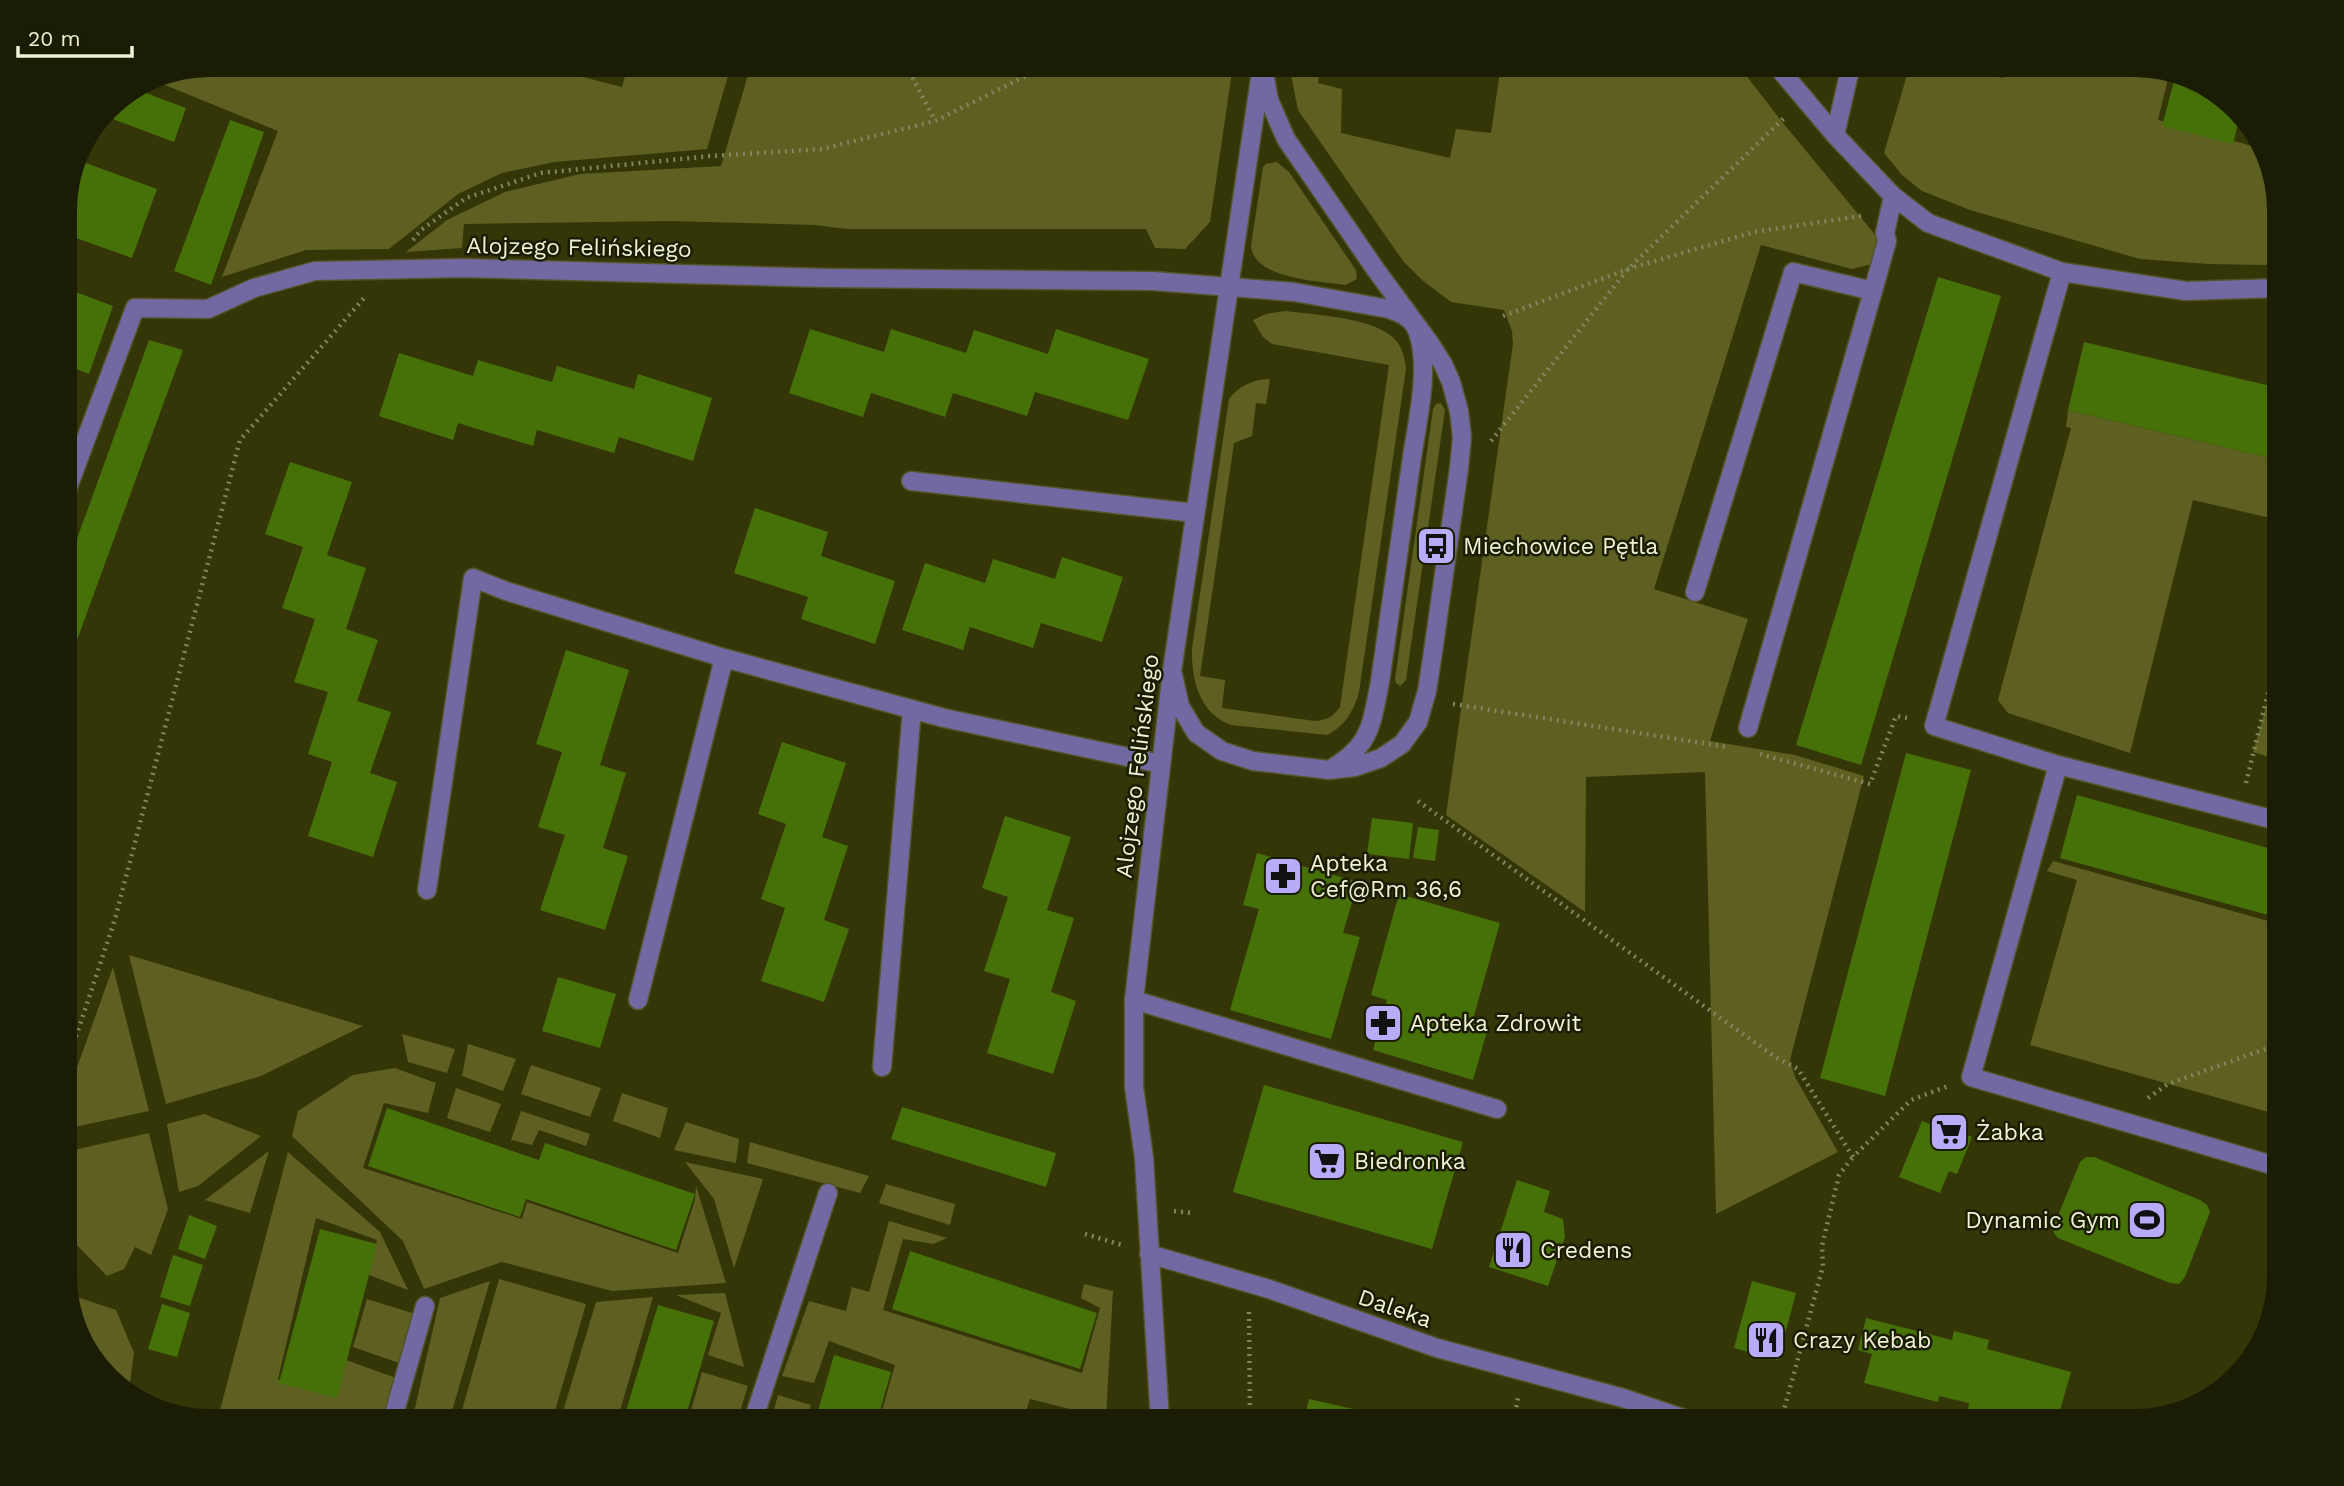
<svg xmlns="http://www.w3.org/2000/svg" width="2344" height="1486" font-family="'Work Sans',sans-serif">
<rect width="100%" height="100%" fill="#343607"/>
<path fill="#5e6021" d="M210 65H536L622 87 628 65H731L707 149 554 162 502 173 458 194 389 249 306 250 222 277 278 131 150 79 155 76Z
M751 65H1233L1210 222 1185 249 1155 248 1146 229H846L815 225 670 221 464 224 462 248 406 252 447 220 505 192 580 174 721 166Z
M1292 65H1320L1318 83 1342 89 1341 133 1450 158 1456 129 1491 133 1501 65H1738L1783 123 1877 237 1872 264 1852 269 1761 245 1654 589 1748 619 1710 741 1795 755 1864 776 1790 1060 1795 1077 1838 1152 1716 1214 1705 772 1586 777 1585 912 1446 815 1513 344 1512 331 1504 310 1451 302 1422 280 1403 261 1298 110 1291 75Z
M1910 65H1928L2004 78 2007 65H2134L2169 75 2158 120 2263 149 2279 210V261L2266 265 2209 264 2140 259 1970 210 1922 191 1902 175 1884 153Z
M1277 162 1289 172 1356 270 1357 279 1345 285C1320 281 1252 279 1251 245L1263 167 1266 164Z
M1285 311C1314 315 1380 317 1398 343 1403 350 1405 360 1406 369L1359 692C1354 711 1344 727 1327 735L1231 725C1199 714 1191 678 1192 648L1229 399C1238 386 1254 379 1270 379L1266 404 1256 403 1252 436 1234 443 1200 676 1225 680 1222 708 1315 721C1327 720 1333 717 1340 707L1389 365 1272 344 1263 337 1253 320 1266 314Z
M1441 403 1445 410 1406 680 1400 686 1396 683 1395 679 1433 409 1436 404Z
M2068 410 2279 460V520L2193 500 2130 753 2008 713 1998 700 2071 428 2066 427Z
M2279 661V760L2253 752Z
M2053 861 2279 924V1115L2030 1045 2077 880 2047 871Z
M129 955 363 1026 261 1076 166 1104Z
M113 967 149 1111 65 1129V1101Z
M402 1034 455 1049 447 1073 408 1062Z
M468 1044 516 1059 503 1091 462 1076Z
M531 1065 601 1088 590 1117 521 1094Z
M395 1068 436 1083 428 1113 384 1103 363 1168 522 1219 527 1202 678 1253 695 1200 696 1186 726 1283 612 1291 502 1262 424 1289 403 1241 292 1136 298 1111 353 1075Z
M456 1088 501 1104 490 1132 447 1118Z
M622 1093 668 1108 660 1138 613 1121Z
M521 1111 590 1134 586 1146 539 1130 532 1145 511 1140Z
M204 1114 261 1136 198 1186 179 1192 167 1124Z
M686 1122 739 1139 736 1163 674 1150Z
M149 1133 168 1209 151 1255 135 1247 124 1269 107 1276 65 1233V1152Z
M750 1142 869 1176 860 1193 747 1163Z
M269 1151 250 1213 205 1200Z
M288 1152 380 1232 408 1290 369 1275 377 1240 316 1218 278 1379 337 1397 346 1360 396 1378 385 1421H317L288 1414 285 1421H256L220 1410Z
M685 1162 763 1179 734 1268 714 1199Z
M886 1184 955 1204 950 1225 879 1203Z
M889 1221 947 1238 933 1244 903 1239 883 1310 1082 1373 1100 1308 1081 1298 1084 1284 1113 1291 1106 1418 1030 1399 1023 1420 879 1421 895 1365 829 1341 814 1383 782 1376 809 1301 846 1311 852 1287 869 1292Z
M499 1279 586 1304 552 1421H502L462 1410Z
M490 1281 452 1411 483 1421H412L440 1298Z
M725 1293 744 1367 708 1355 721 1313 676 1295Z
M68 1294 116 1310 134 1353 130 1383C84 1369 80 1335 68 1294Z
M653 1297 617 1421H560L596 1302Z
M367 1299 415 1314 402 1364 353 1347Z
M702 1372 748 1386 737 1421H688Z
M778 1395 811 1405 806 1421H771Z"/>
<path fill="#467109" d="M2175 77 2214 89 2240 116 2233 144 2162 126Z
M135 89 186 108 174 142 102 115 108 107Z
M230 120 264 132 211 285 174 271Z
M75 159 157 189 132 258 65 234V201Z
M1938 277 2001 296 1861 765 1796 745Z
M65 288 113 306 89 374 65 365Z
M810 329 884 352 891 329 966 353 974 330 1048 354 1056 329 1149 359 1128 420 1035 392 1027 416 953 393 945 417 871 393 863 417 789 393Z
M149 340 183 350 65 673V572Z
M2084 342 2279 388V460L2068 410Z
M399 353 473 376 478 360 552 382 557 366 634 389 638 374 712 398 693 461 619 437 614 453 537 430 533 446 458 423 453 440 379 416Z
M290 462 352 482 327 555 366 568 346 629 378 640 357 701 391 712 370 773 397 782 373 857 308 836 332 762 308 754 328 692 294 682 315 619 282 608 303 547 265 534Z
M755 508 828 532 821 556 895 581 875 644 801 619 808 597 734 573Z
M1062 557 1123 577 1102 642 1041 623 1033 648 970 627 963 650 902 630 925 563 985 583 993 559 1055 579Z
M566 650 629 670 600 765 626 773 603 848 628 856 605 930 540 910 565 835 538 827 562 752 536 744Z
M782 742 846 763 822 837 848 846 824 920 849 929 824 1002 761 981 785 908 761 899 786 824 758 814Z
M1906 753 1971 770 1885 1096 1820 1078Z
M2077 795 2279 851V918L2060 858Z
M1005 816 1071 837 1047 910 1074 918 1051 992 1076 1001 1053 1074 987 1053 1010 979 984 971 1008 897 982 888Z
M1372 818 1413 823 1409 859 1367 854Z
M1418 827 1439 830 1435 861 1413 858Z
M1257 853 1358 882 1343 933 1360 937 1331 1039 1230 1010 1259 909 1243 905Z
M1399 894 1500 923 1472 1023 1488 1028 1473 1080 1373 1050 1387 1000 1371 995Z
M558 977 616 994 600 1048 542 1031Z
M1264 1085 1463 1142 1432 1249 1233 1192Z
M902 1107 1056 1153 1046 1187 891 1139Z
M387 1108 539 1160 545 1143 695 1194 676 1250 526 1199 520 1217 368 1166Z
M1922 1121 1938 1127 1940 1125 1972 1137 1957 1174 1949 1171 1940 1193 1899 1177Z
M2086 1157H2094L2200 1200 2207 1205 2210 1212 2185 1277 2179 1284 2170 1283 2058 1238 2054 1233 2053 1228 2080 1162Z
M1517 1180 1550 1191 1544 1212 1563 1219 1565 1237 1548 1286 1489 1267Z
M189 1215 217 1226 205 1259 178 1249Z
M320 1229 377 1244 337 1398 279 1383Z
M910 1251 1097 1313 1080 1369 892 1309Z
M173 1255 203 1265 190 1306 160 1297Z
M1752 1281 1796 1293 1778 1360 1734 1348Z
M162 1304 190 1313 177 1357 148 1349Z
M658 1305 714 1321 687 1412 684 1421H623Z
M1866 1318 1952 1340 1954 1331 1989 1340 1987 1349 2071 1372 2057 1421H2011L1968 1410 1969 1403 1939 1396 1938 1402 1864 1383 1872 1354 1858 1350Z
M834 1355 891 1372 877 1421H815Z
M1309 1399 1402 1420V1421H1304Z"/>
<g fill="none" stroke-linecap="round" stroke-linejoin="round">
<g stroke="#525428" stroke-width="21">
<path id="lane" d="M911 481 1195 513
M65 495 135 308 208 309 254 288 315 271 463 268 828 278 1153 281 1294 292 1389 309C1404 314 1415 320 1419 336 1430 372 1416 427 1411 464 1401 536 1391 609 1380 682 1371 726 1371 746 1329 770
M1695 592 1793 272 1873 291
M1173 675 1180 706 1196 733 1222 751 1253 761 1329 770 1355 767 1381 758 1402 744 1418 722 1427 691 1433 652 1459 468 1462 437 1459 411 1451 382 1443 364 1429 342 1376 270 1286 139 1269 100 1263 67
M1748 728 1873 291 1887 241 1885 233 1893 196
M427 890 473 578 506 591 724 658 944 718 1161 764
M638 1000 724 658
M1134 1000 1497 1109
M882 1067 912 709
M392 1421 425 1306
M753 1421 828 1193"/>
</g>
<g stroke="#525428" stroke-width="21">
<path id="street" d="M1776 65 1835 135 1893 196 1928 223 2062 272 2186 291 2279 288
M1835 135 1851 65
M2062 272 1934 726 2058 765 2279 821
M2058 765 1971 1077 2279 1167
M1149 1254 1269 1289 1437 1348 1623 1398 1691 1421
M1160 1421 1144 1158 1134 1087V1000L1172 671 1262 65"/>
</g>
<path stroke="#82855d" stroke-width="4.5" stroke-dasharray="2 5" stroke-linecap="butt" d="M906 65 935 121
M413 240 421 230 466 198 541 173 711 156 822 149 935 121 1048 65
M1503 316 1628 269 1754 232 1861 216
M1491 441 1628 269 1785 117
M1453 704 1728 747
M1760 754 1870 784 1896 716 1907 718
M2246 783 2279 648
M1418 801 1775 1057 1798 1069 1853 1157 1911 1100 1948 1086
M65 1070 115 919 240 440 365 297
M2148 1098 2168 1084 2279 1044
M1174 1211 1194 1213
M1085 1234 1122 1245
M1249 1312 1250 1421
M1514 1421 1518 1398
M1781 1421 1823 1266 1822 1246 1839 1175 1853 1157"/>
<use href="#lane" stroke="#7369a2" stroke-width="18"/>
<use href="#street" stroke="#7369a2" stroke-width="18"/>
</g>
<defs>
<g id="bus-square" transform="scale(2.0125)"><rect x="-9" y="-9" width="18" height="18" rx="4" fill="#b8abf7" stroke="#1b1c04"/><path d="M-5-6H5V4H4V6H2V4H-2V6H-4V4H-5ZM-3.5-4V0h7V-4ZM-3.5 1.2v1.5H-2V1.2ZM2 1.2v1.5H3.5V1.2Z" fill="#111"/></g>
<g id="pharmacy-square" transform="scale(2.0125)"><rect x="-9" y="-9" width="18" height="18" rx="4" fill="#b8abf7" stroke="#1b1c04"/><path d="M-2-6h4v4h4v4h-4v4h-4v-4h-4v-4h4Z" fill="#111"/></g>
<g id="supermarket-square" transform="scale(2.0125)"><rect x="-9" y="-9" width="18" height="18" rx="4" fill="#b8abf7" stroke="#1b1c04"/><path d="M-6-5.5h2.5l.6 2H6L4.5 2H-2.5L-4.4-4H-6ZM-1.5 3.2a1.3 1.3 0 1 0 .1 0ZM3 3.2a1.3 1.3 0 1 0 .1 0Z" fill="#111"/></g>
<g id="stadium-square" transform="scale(2.0125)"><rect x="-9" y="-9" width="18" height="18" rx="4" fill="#b8abf7" stroke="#1b1c04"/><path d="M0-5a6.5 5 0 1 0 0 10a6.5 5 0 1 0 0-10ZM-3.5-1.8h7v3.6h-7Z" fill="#111"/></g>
<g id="restaurant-square" transform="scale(2.0125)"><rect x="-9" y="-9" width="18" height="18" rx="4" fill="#b8abf7" stroke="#1b1c04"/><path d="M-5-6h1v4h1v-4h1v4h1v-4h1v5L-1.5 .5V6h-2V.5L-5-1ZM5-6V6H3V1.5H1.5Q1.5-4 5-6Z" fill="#111"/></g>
</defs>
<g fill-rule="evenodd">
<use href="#bus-square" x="1436" y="546"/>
<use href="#pharmacy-square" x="1283" y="876"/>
<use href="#pharmacy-square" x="1383" y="1023"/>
<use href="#supermarket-square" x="1949" y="1132"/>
<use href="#supermarket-square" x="1327" y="1161"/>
<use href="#stadium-square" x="2147" y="1220"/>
<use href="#restaurant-square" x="1513" y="1250"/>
<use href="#restaurant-square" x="1766" y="1340"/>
</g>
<g text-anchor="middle" stroke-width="5" stroke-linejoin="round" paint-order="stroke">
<g font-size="23" fill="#eff2d3" stroke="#1b1c04">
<text transform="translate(579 247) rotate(1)" y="8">Alojzego Felińskiego</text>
<text transform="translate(1137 766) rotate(-83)" y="8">Alojzego Felińskiego</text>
<text transform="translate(1395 1308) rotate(19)" y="8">Daleka</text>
</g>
<g font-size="23" fill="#eff2d3" stroke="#1b1c04" text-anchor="start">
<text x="1463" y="554">Miechowice Pętla</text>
<text x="1310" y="871">Apteka<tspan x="1310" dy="26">Cef@Rm 36,6</tspan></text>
<text x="1410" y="1031">Apteka Zdrowit</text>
<text x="1976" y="1140">Żabka</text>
<text x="1354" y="1169">Biedronka</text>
<text x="2120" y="1228" text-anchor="end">Dynamic Gym</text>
<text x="1540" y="1258">Credens</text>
<text x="1793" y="1348">Crazy Kebab</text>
</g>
</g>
<path d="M0 0H2344V1486H0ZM210 77H2134A133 133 0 0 1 2267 210V1276A133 133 0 0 1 2134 1409H210A133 133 0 0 1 77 1276V210A133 133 0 0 1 210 77Z" fill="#1b1c04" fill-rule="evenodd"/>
<path d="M18 46v10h114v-10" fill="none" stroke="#eff2d3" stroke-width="3.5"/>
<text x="28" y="46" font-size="21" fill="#eff2d3" stroke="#1b1c04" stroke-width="5" paint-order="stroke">20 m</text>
</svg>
